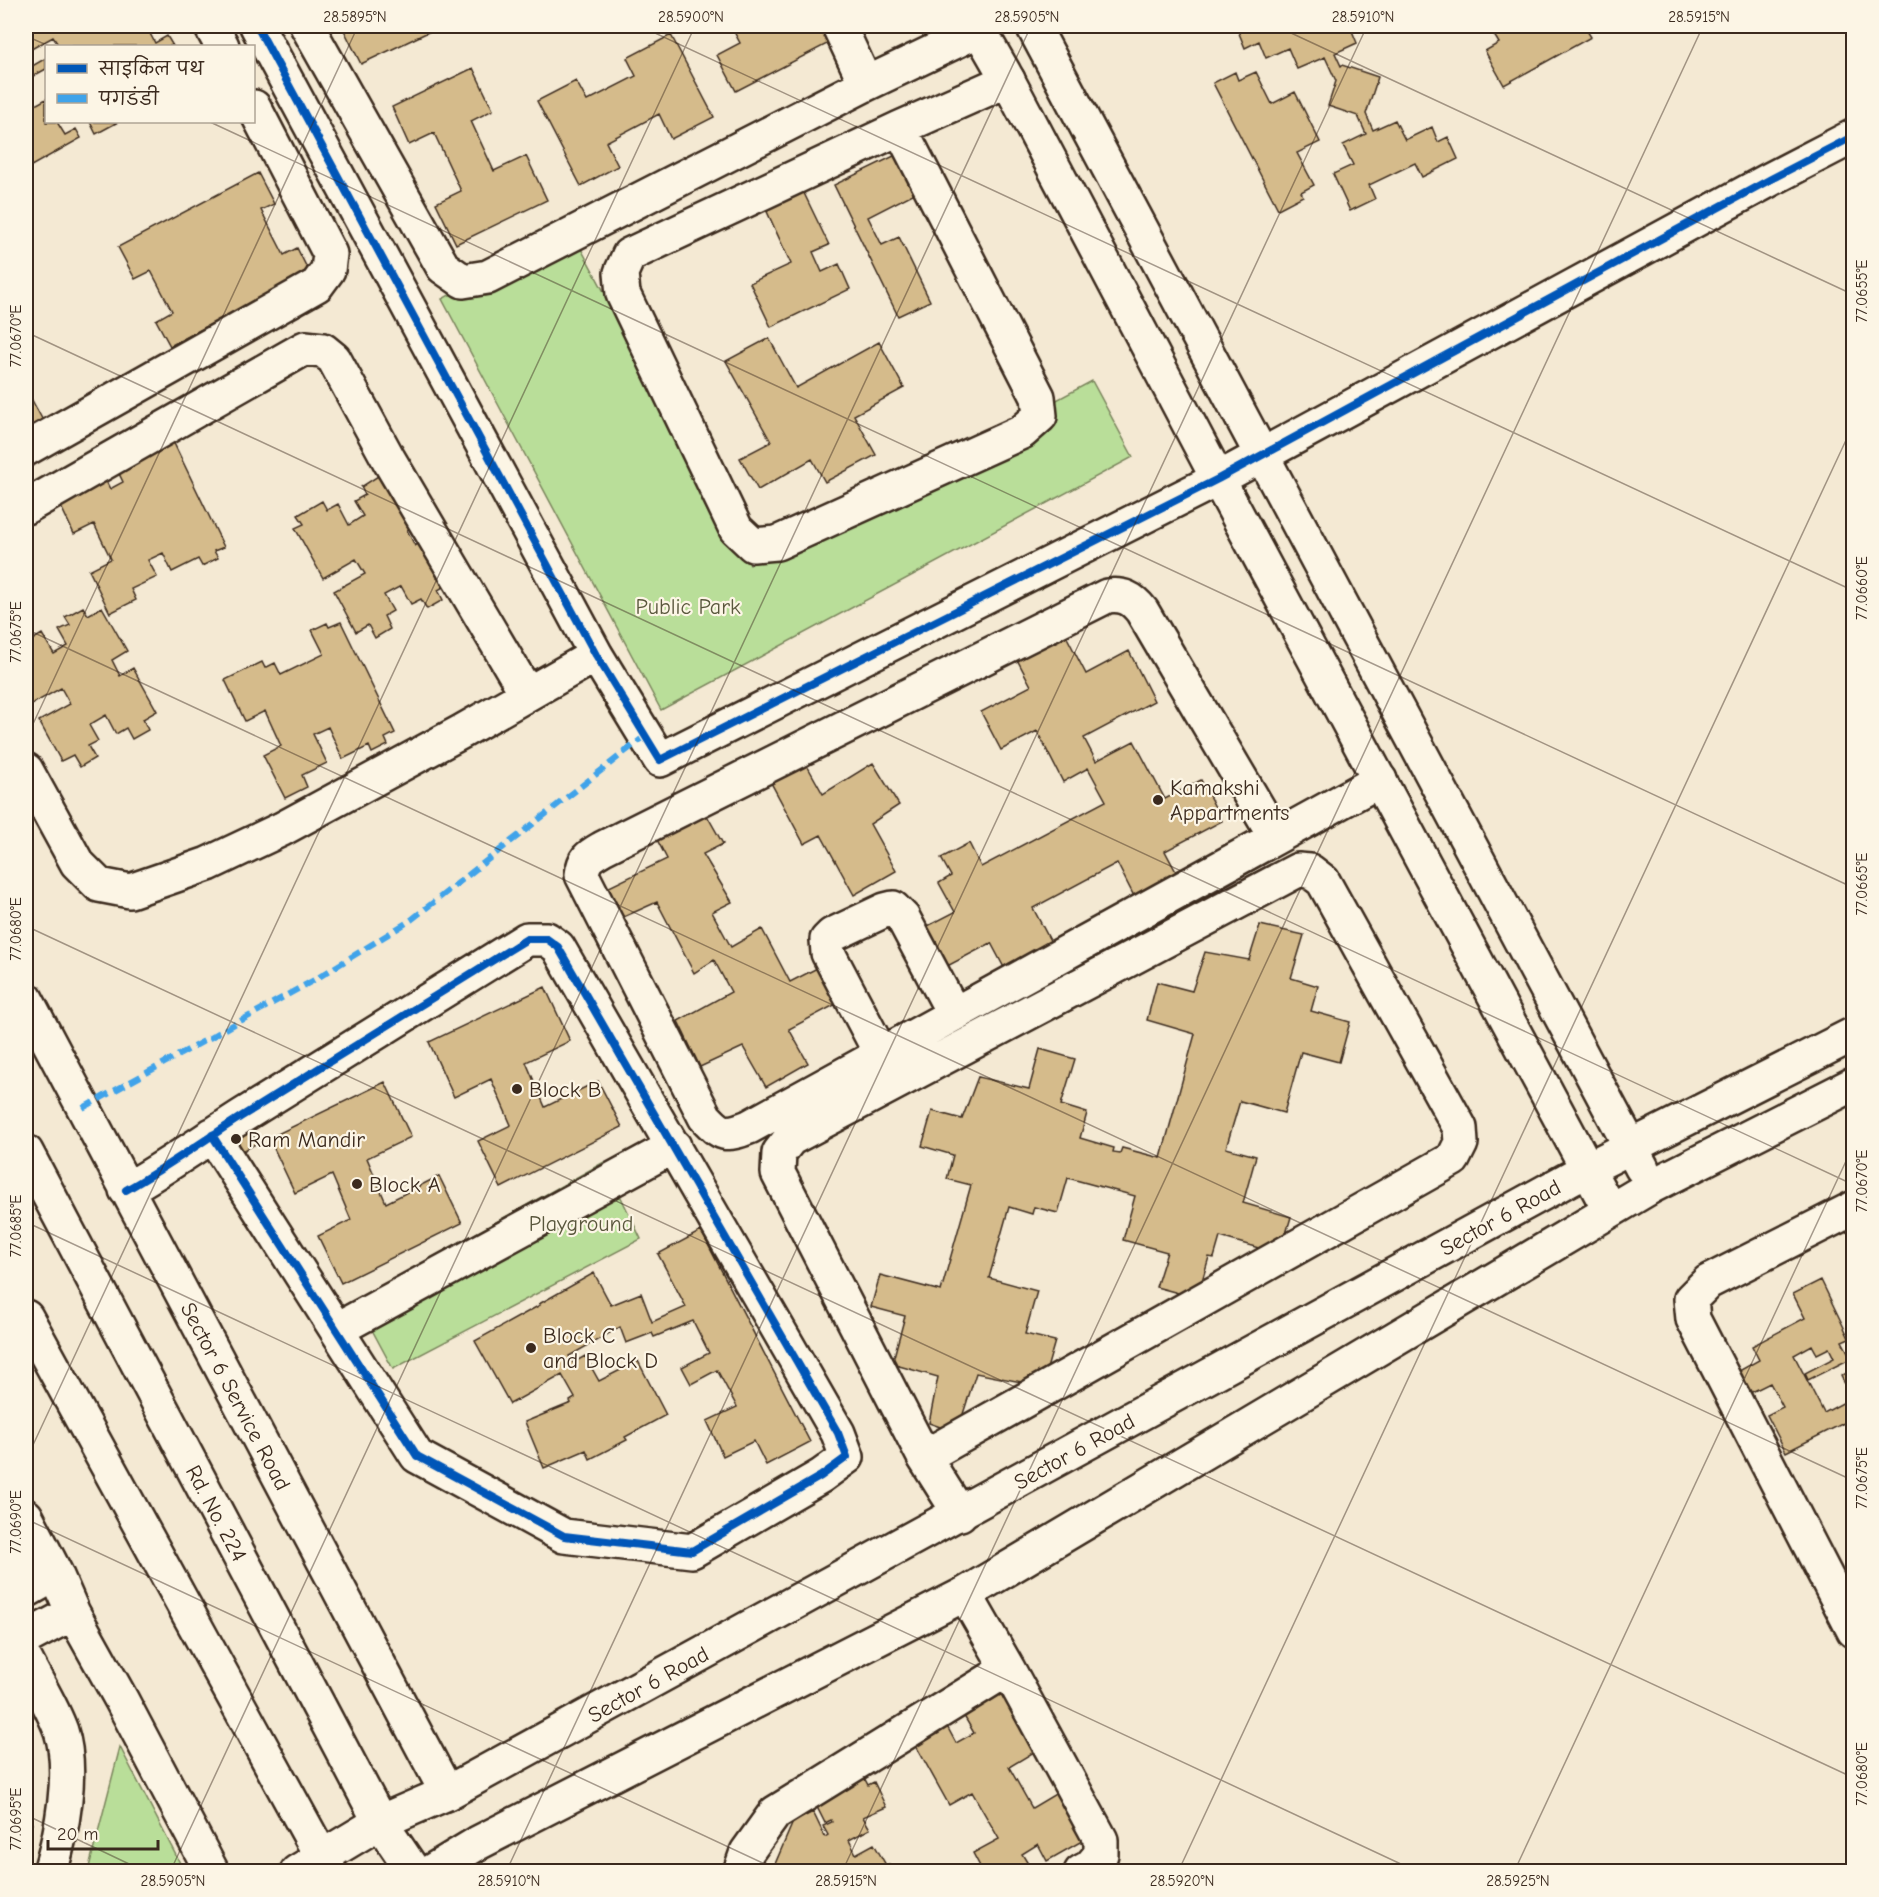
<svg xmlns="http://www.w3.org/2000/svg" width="1879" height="1897" font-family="'Comic Neue','Playpen Sans Deva',sans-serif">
<rect width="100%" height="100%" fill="#f4e9d3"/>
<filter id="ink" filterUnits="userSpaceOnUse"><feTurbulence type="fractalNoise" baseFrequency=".0167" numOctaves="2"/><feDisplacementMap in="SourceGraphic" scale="12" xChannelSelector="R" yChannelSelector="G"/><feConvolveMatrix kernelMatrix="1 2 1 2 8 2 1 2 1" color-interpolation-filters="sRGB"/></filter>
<g filter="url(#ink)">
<path fill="#b9de99" stroke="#7a845c" stroke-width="1.5" d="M571 230 750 565 1092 381 1133 457 661 710 442 299Z
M604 1162 641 1239 393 1369 356 1300Z
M120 1747 184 1871H88Z"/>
<path fill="#d5bb8b" stroke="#3b2a1e" stroke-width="1.5" d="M26 26H146L155 43 167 36 173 46H59L53 37 26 52Z
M342 26H441L361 64Z
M731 26H823L831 42 736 91 717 55 740 43Z
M1236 26H1350L1357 43 1335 53 1341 66 1342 65 1378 77 1366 114 1373 130 1395 120 1405 140 1432 127 1438 142 1448 137 1458 159 1422 177 1415 163 1369 185 1375 199 1350 211 1333 174 1353 165 1343 145 1366 134 1358 116 1328 106 1336 81 1325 57 1297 69 1288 48 1266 58 1259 41 1245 48Z
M1499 26H1584L1591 37 1504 85 1485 51 1499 43 1491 30Z
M671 35 714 117 671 139 659 114 606 142 618 166 581 186 537 101 576 81 587 101 636 76 627 58Z
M46 58V69L26 80V62L29 68Z
M473 68 493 110 471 121 494 171 526 156 547 200 456 244 436 203 461 191 434 133 409 145 392 107Z
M1235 72 1238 80 1256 72 1272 104 1295 92 1320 142 1297 153 1314 185 1301 192 1303 196 1278 209 1213 83Z
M26 99 30 108 46 99V122H57L65 135 76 129 81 138 26 169Z
M90 122H118L96 134Z
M898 154 917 192 868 217 882 245 899 237 930 301 898 316 834 185Z
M258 173 274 204 261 210 284 255 297 248 309 272 170 346 156 320 172 311 151 271 135 279 118 247Z
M801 187 829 245 813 252 822 272 839 264 850 289 771 327 750 283 791 264 764 205Z
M769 338 796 388 879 342 904 388 854 415 876 455 825 482 812 459 758 490 740 458 771 442 726 361Z
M26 389 48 430 26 443Z
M170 435 224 547 214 551 218 558 202 566 198 559 172 572 163 553 148 560 157 577 131 589 136 600 110 613 89 570 111 559 94 524 74 534 55 494 104 477 110 489 123 482 113 461Z
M378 476 383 485 397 477 422 522 407 530 415 546 428 538 452 582 438 590 443 600 427 609 421 599 411 604 401 586 384 595 393 611 384 616 390 629 375 638 368 625 356 632 334 591 365 574 356 559 323 578 295 528 304 524 298 515 322 501 327 510 338 504 349 525 363 516 354 501 365 495 361 487Z
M83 607 88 615 102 607 127 651 112 660 120 676 133 668 157 711 143 719 148 730 132 739 126 728 116 734 106 715 89 725 98 741 88 746 95 758 80 767 73 755 61 761 39 721 70 704 61 688 27 707 26 704V632L27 631 32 640 42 634 54 654 68 646 59 630 70 625 65 617Z
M341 622 395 733 385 738 388 745 372 753 369 746 343 759 328 727 313 734 327 763 302 775 307 787 285 798 263 755 281 746 265 711 245 721 225 680 262 662 265 668 275 663 281 675 324 654 312 630 327 623 329 627Z
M1059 622 1086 674 1129 651 1154 701 1084 738 1096 761 1134 741 1165 799 1201 780 1222 821 1165 851 1182 883 1139 906 1117 863 1033 908 1055 950 1008 975 991 943 936 972 916 932 955 912 939 883 951 876 941 858 969 843 981 867 1106 801 1088 768 1063 782 1037 731 1001 750 981 712 1031 686 1011 648Z
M804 760 823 794 873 763 899 805 870 824 896 871 854 895 821 835 804 844 769 779Z
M700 803 723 844 703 854 732 902 712 912 731 947 762 929 790 982 825 964 844 1000 789 1029 808 1063 766 1087 743 1047 700 1067 678 1021 731 992 714 960 694 973 657 902 619 919 605 889 667 859 651 828Z
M1260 925 1304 935 1291 978 1318 986 1311 1011 1350 1022 1339 1062 1301 1052 1284 1113 1240 1101 1226 1148 1256 1156 1243 1203 1291 1217 1280 1254 1220 1237 1214 1258 1209 1257 1197 1298 1156 1287 1167 1252 1123 1240 1135 1196 1068 1178 1058 1213 1034 1207 1032 1214 1009 1207 989 1278 1037 1291 1025 1334 1055 1341 1042 1386 976 1373 957 1433 929 1423 938 1377 892 1364 905 1316 871 1307 880 1275 941 1291 971 1185 947 1179 953 1155 922 1146 932 1111 962 1119 978 1077 1029 1089 1040 1049 1075 1059 1061 1105 1087 1113 1080 1138 1114 1148 1113 1152 1120 1153 1122 1148 1161 1158 1195 1034 1147 1020 1157 982 1192 991 1205 952 1249 960Z
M545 987 570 1041 526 1062 545 1107 598 1081 622 1127 501 1188 478 1141 511 1125 491 1079 454 1097 429 1042Z
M385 1082 411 1137 367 1158 386 1203 439 1176 462 1223 341 1283 318 1236 351 1220 332 1175 295 1193 269 1138Z
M243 1117 257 1143 231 1158 216 1135Z
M701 1231 810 1442 766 1465 754 1441 723 1456 707 1421 737 1407 717 1370 691 1384 682 1367 709 1353 693 1321 654 1337 652 1333 626 1343 620 1327 569 1356 573 1363 585 1356 599 1381 638 1361 666 1415 625 1437 627 1440 590 1459 586 1450 544 1468 525 1422 571 1403 570 1401 575 1398 562 1375 510 1404 475 1341 540 1305 539 1304 594 1273 611 1305 641 1293 652 1322 686 1307 658 1254Z
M1821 1280 1849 1338 1842 1341 1848 1352 1854 1349V1357L1808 1380 1805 1373 1834 1358 1829 1348 1817 1354 1812 1345 1794 1355 1824 1413 1852 1398 1841 1376 1854 1369V1418L1786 1452 1767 1415 1783 1407 1770 1383 1750 1393 1739 1371 1759 1360 1752 1346 1805 1318 1793 1294Z
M1004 1687 1039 1749 1009 1767 1032 1808 1062 1790 1089 1837 1047 1861 1038 1844 1022 1854 1033 1872H983L973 1853 999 1839 972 1792 949 1805 910 1735 942 1717 956 1743 974 1733 961 1711Z
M860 1770 868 1785 874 1782 886 1807 863 1817 870 1829 849 1840 856 1854 874 1844 886 1865 889 1864 893 1872H773L778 1870 775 1864 793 1822 813 1812 825 1837 828 1835 823 1826 832 1822 831 1820 825 1823 812 1797Z
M26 1811 32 1824 26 1827Z"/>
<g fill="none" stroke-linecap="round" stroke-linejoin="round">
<g stroke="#3b2a1e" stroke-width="38">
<path id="street" d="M211 26 222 46
M257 26 596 655 660 760 1218 479 1771 179 1854 136
M307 26 443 267 463 281 488 277 866 84 979 30
M839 26 866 84
M900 128 1038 397 1040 416 1022 432 777 543 753 545 736 529 623 294 621 273 629 255 900 128 1008 80
M26 449 317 285 328 270 330 254 254 107
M26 507 305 348 323 350 334 359 389 460 527 694
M26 770 77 863 99 885 130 891 208 864 282 829 461 732 596 655
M1275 837 1142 611C1132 598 1123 594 1107 596L603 848C589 856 584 858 582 875L705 1117C722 1135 725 1136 749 1127L1380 780
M1298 870 1310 871 1323 881 1460 1128 1461 1143 1453 1159 924 1457 778 1173 779 1153 790 1139Z
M26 999 447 1793
M881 1054 828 953 827 940 832 935 885 910 893 908 903 918 954 1014
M126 1190C167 1167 203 1141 242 1116L527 939H547L558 947 838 1433 847 1457 821 1476 692 1551 564 1536 417 1456 212 1135
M1854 1208 1708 1282 1691 1299 1693 1319 1854 1631
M338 1329 674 1146
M924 1457 960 1514
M26 1516 56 1574 73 1613 121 1699 212 1872
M26 1591 56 1574
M965 1594 1008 1669 1101 1840V1854L1090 1867 1081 1872
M26 1638 73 1613
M26 1661C37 1683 53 1708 61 1731 74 1770 62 1833 50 1872
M740 1872 747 1852 775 1813 1008 1669"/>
</g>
<g stroke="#3b2a1e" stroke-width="38">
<path id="secondary" d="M977 26 1004 73 1218 479 1610 1211
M1033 26 1642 1168
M26 1152 380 1822 414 1872
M26 1317 330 1872
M297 1872 380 1822 447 1793 1587 1169 1854 1034
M430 1872 478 1843 965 1594 1652 1186 1854 1084"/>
</g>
<use href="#street" stroke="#fcf5e5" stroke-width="33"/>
<use href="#secondary" stroke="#fcf5e5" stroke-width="33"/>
<path stroke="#3fa3ea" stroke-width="6" stroke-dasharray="12 6" stroke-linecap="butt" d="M83 1108 316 979 411 920 645 736"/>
<g stroke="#fcf5e5" stroke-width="11">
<path id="cycleway" d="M257 26 596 655 660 760 1218 479 1771 179 1854 136
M126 1190C167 1167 203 1141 242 1116L527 939H547L558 947 838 1433 847 1457 821 1476 692 1551 564 1536 417 1456 212 1135"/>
</g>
<use href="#cycleway" stroke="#0057b8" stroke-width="8"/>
</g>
</g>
<path fill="none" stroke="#3b2a1e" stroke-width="1.5" stroke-opacity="0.45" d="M640 26 1854 591M1276 26 1854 295M26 36 49 46M210 122 1854 888M26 332 1854 1185M26 629 1854 1481M26 739 358 26M26 926 1854 1778M26 1222 1418 1872M26 1460 695 26M26 1519 782 1872M26 1815 146 1872M170 1872 1031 26M506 1872 1367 26M842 1872 1703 26M1178 1872 1854 423M1514 1872 1854 1144M1850 1872 1854 1865"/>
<g fill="#3b2a1e" stroke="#fcf5e5" stroke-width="2">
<circle cx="1158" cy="800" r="6"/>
<circle cx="517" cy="1089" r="6"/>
<circle cx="236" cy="1139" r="6"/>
<circle cx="357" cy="1184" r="6"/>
<circle cx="531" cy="1348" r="6"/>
</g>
<g text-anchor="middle" stroke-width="4.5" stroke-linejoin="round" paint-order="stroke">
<g font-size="22" fill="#5a573d" stroke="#fcf5e5">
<text x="688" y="614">Public Park</text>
<text x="581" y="1231">Playground</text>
</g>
<g font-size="22" fill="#3b2a1e" stroke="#fcf5e5" text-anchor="start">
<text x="1170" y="795">Kamakshi<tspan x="1170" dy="25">Appartments</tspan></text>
<text x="529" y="1097">Block B</text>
<text x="248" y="1147">Ram Mandir</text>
<text x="369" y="1192">Block A</text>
<text x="543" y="1343">Block C<tspan x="543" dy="25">and Block D</tspan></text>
</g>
<g font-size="22" fill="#3b2a1e" stroke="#fcf5e5">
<text transform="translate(1500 1217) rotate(-29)" y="8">Sector 6 Road</text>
<text transform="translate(236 1396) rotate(62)" y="8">Sector 6 Service Road</text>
<text transform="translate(1074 1451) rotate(-29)" y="8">Sector 6 Road</text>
<text transform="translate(217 1513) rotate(62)" y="8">Rd. No. 224</text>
<text transform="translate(648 1684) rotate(-29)" y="8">Sector 6 Road</text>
</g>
</g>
<rect width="1879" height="1897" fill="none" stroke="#fcf5e5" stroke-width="66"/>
<rect x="45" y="45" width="210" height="78" fill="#fcf5e5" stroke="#afa495" stroke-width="1.5"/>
<rect x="57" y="64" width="30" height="9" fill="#0057b8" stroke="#afa495" stroke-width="1.5"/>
<text x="99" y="75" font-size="18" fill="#3b2a1e">साइकिल पथ</text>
<rect x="57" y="94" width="30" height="9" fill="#3fa3ea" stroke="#afa495" stroke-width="1.5"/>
<text x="99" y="105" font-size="18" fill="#3b2a1e">पगडंडी</text>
<path d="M48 1840v9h110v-9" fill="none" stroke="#3b2a1e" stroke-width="3"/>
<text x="57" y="1840" font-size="18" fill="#3b2a1e" stroke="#fcf5e5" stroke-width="4.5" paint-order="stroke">20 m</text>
<rect x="33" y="33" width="1813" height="1831" fill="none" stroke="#3b2a1e" stroke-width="2"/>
<g font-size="15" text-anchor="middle" fill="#3b2a1e">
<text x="355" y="22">28.5895°N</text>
<text x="691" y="22">28.5900°N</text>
<text x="1027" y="22">28.5905°N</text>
<text x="1363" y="22">28.5910°N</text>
<text x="1699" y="22">28.5915°N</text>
<text transform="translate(1862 291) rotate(-90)" y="5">77.0655°E</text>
<text transform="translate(16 336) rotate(-90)" y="5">77.0670°E</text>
<text transform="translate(1862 588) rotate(-90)" y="5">77.0660°E</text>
<text transform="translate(16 632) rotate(-90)" y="5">77.0675°E</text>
<text transform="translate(1862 884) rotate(-90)" y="5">77.0665°E</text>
<text transform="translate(16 929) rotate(-90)" y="5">77.0680°E</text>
<text transform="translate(1862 1181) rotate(-90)" y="5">77.0670°E</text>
<text transform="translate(16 1226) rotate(-90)" y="5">77.0685°E</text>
<text transform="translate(1862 1478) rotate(-90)" y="5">77.0675°E</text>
<text transform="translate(16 1522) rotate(-90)" y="5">77.0690°E</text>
<text transform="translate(1862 1774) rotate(-90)" y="5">77.0680°E</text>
<text transform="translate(16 1819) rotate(-90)" y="5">77.0695°E</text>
<text x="173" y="1886">28.5905°N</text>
<text x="509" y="1886">28.5910°N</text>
<text x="846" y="1886">28.5915°N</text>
<text x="1182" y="1886">28.5920°N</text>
<text x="1518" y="1886">28.5925°N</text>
</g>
</svg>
